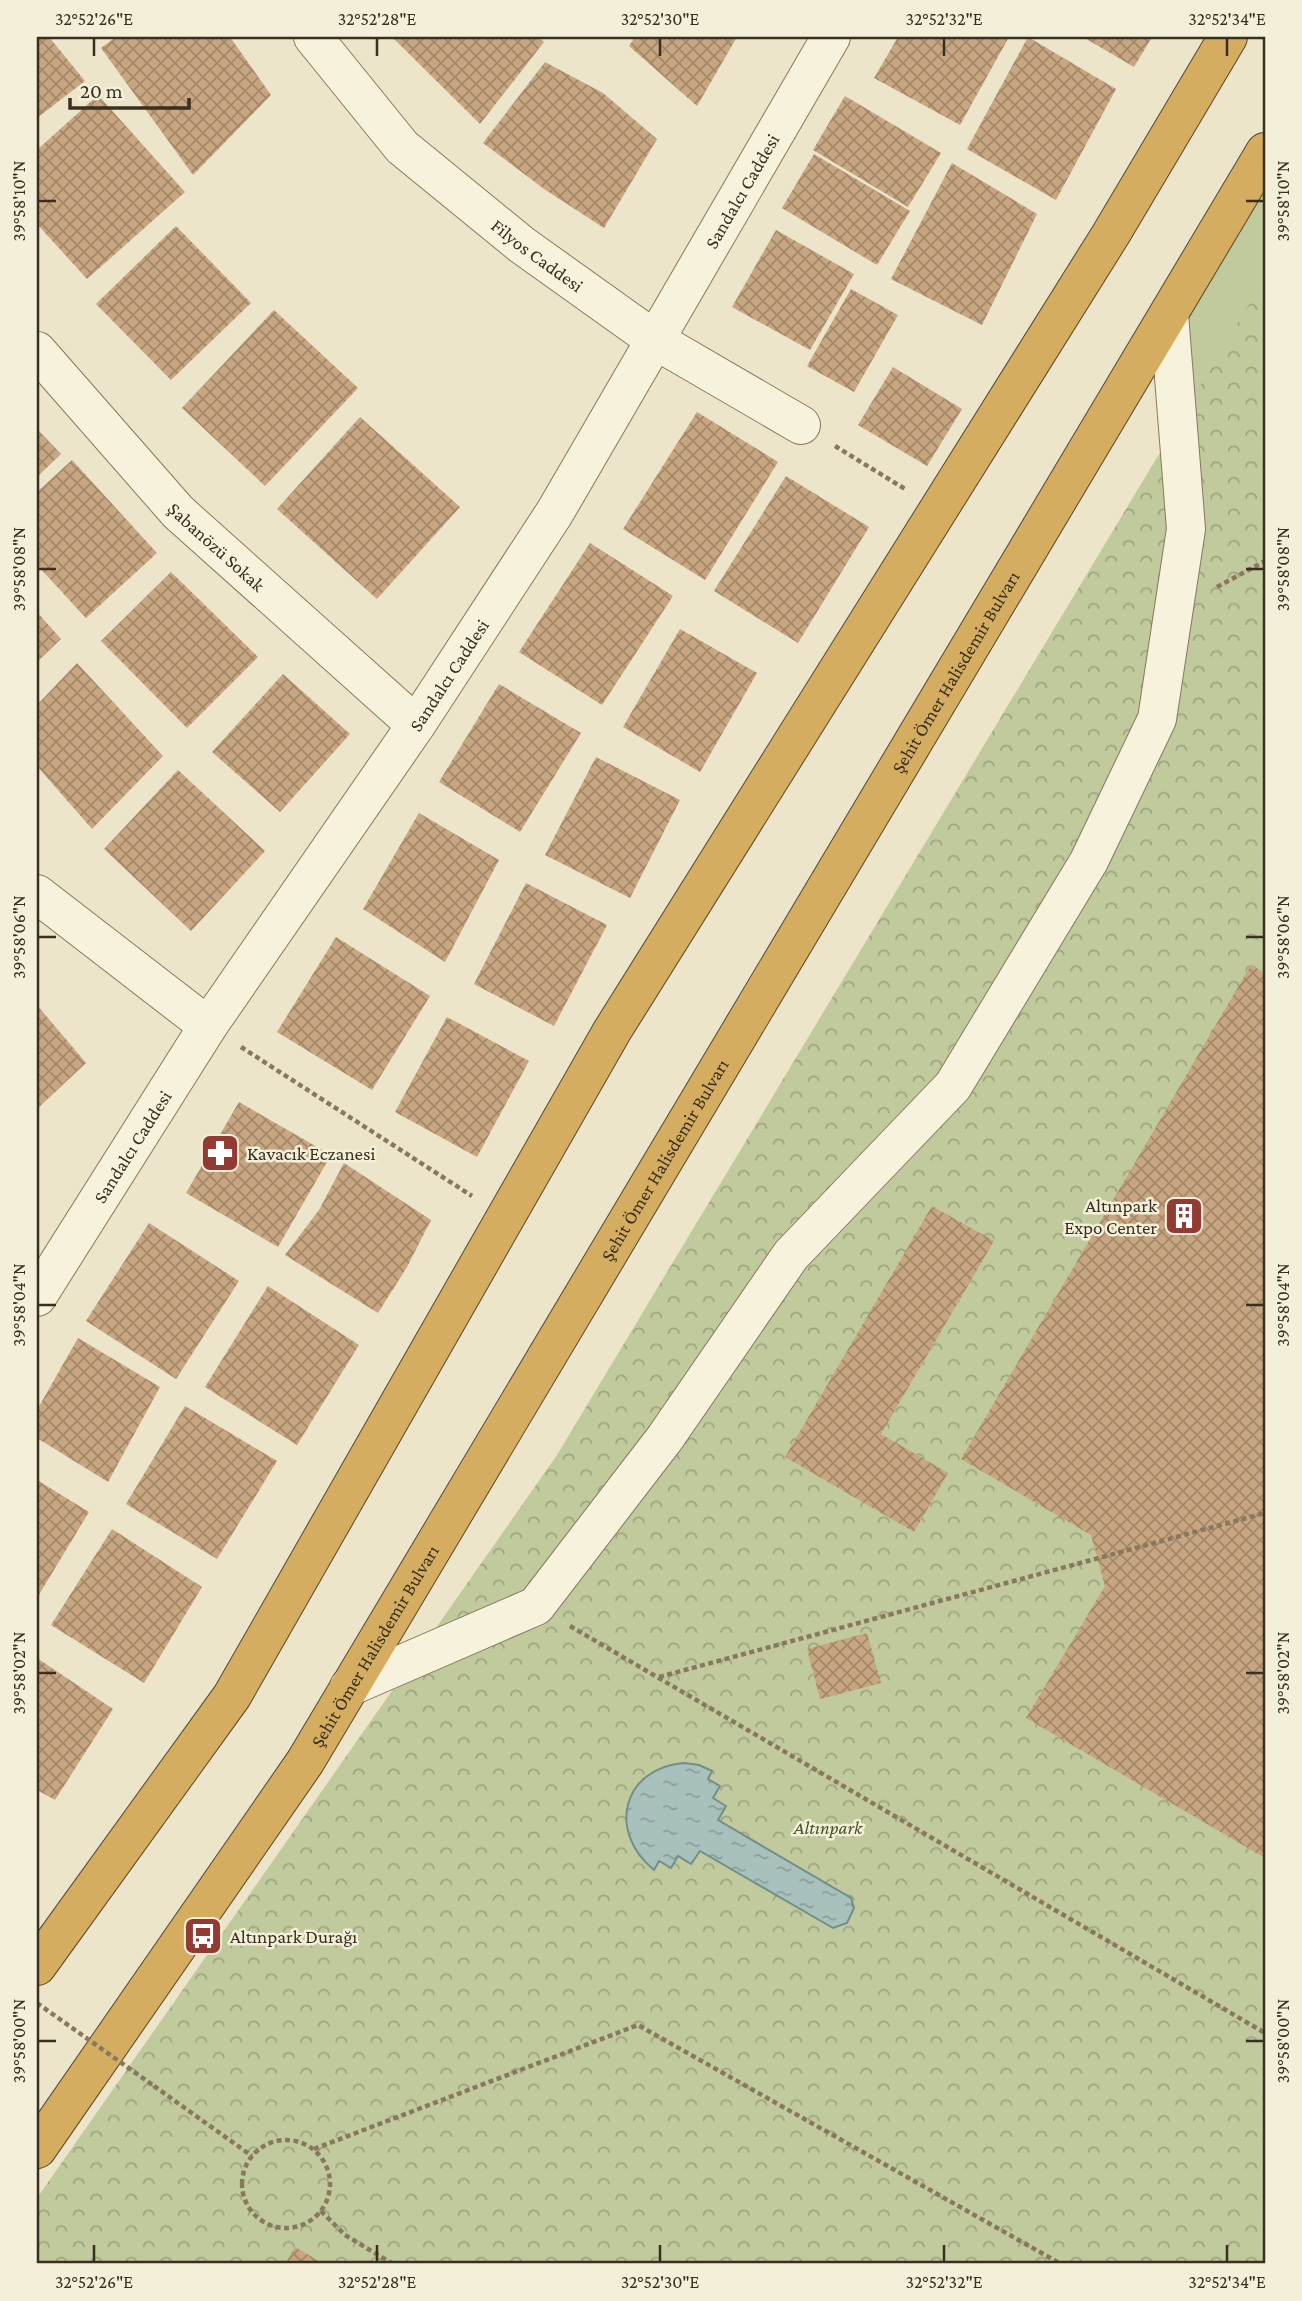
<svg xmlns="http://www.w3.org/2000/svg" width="1302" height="2301" font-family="'Crimson Pro',serif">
<defs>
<pattern id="park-crowns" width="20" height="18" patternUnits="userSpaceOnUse" patternTransform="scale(1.75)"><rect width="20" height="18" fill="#c0ca9d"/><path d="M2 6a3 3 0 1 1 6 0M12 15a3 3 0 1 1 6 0" fill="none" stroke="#9da480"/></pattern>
<pattern id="water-ripples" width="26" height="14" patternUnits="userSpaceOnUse" patternTransform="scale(1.75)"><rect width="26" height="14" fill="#a9c1bc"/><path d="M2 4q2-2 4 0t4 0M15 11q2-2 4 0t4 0" fill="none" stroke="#8b9d98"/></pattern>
<pattern id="building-cross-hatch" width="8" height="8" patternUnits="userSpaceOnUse" patternTransform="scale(1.75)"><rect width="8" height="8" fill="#c8a681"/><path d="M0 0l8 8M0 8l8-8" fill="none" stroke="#a38869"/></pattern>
</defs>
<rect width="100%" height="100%" fill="#ece5c9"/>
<path fill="#c0ca9d" d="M1265 152V561L1174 609 1169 314Z"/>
<path fill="url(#park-crowns)" d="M1265 278V2264H37V2198L557 1455Z"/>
<path fill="url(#water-ripples)" stroke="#708f8a" stroke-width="2" d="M684 1763 699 1765 712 1771 708 1779 720 1786 713 1798 726 1806 718 1820 851 1898 854 1908 847 1923 833 1928 700 1851 691 1864 678 1856 671 1868 659 1861 654 1870C607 1832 622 1768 684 1763Z"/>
<path fill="url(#building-cross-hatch)" d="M37 37H49L85 81 37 118Z
M116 37H230L271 95 193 175 101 48Z
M392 37H539L544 42 480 124Z
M635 37H737L697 106 629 46Z
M898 37H1009L960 125 874 78Z
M1028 37 1116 89 1056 200 967 149Z
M1083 37H1152L1134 67Z
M545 62 603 93 657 139 604 228 544 189 483 143Z
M98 95 185 192 87 279 37 224V150Z
M845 96 941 153 908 207 813 150Z
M814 154 910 211 877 265 782 208Z
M952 163 1037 214 982 325 891 279Z
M176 226 251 303 171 380 96 304Z
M776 230 854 274 810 350 732 307Z
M851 289 898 315 854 392 807 366Z
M274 310 358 388 265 486 182 408Z
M893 367 962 409 927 466 858 425Z
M697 412 778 462 705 580 623 529Z
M360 417 460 507 377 599 277 509Z
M37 429 61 454 37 477Z
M72 460 157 553 86 618 37 565V492Z
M786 476 869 527 798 643 714 591Z
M590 543 673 596 602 705 519 652Z
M171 572 258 657 187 728 101 641Z
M37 612 61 639 37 662Z
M680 629 757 673 700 772 623 727Z
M77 663 163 756 92 829 37 766V705Z
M283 674 350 734 280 812 212 752Z
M499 684 581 733 520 832 439 782Z
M596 757 680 800 630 898 545 855Z
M178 770 265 851 191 931 104 849Z
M419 813 499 860 445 962 363 909Z
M526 883 607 925 554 1026 474 984Z
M336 937 430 996 372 1090 277 1032Z
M1251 965 1265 973V1858L1026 1718 1105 1586 1091 1535 961 1459Z
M37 1005 86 1063 37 1109Z
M447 1017 529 1061 477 1157 395 1112Z
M239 1102 331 1155 278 1247 186 1193Z
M344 1163 431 1220 407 1267 378 1313 285 1255 319 1210Z
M932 1206 994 1241 881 1434 948 1473 914 1532 785 1457Z
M149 1223 239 1281 176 1379 86 1321Z
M268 1286 359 1345 297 1445 205 1387Z
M78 1338 160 1387 108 1482 37 1438V1410Z
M185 1406 277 1461 217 1559 126 1504Z
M37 1480 89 1512 37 1598Z
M112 1529 202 1587 144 1683 51 1625Z
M867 1633 881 1683 820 1699 807 1649Z
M37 1658 113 1709 55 1800 37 1790Z
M295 2247 324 2264H285Z"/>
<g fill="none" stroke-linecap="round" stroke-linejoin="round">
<g stroke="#87785e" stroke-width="40">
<g id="minor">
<path id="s1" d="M313 37 402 147 522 245 655 340 801 425"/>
<path id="s2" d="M37 351 178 512 416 725"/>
<path d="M37 894 208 1026"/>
<path id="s3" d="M37 1297 208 1026 416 725 555 512 831 37"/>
<path d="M349 1687 536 1606 665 1438 791 1255 953 1086 1089 861 1157 719 1186 529 1169 314"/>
</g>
</g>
<g stroke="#564632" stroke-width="40">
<g id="highway">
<path d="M37 1966 232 1696 612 1031 1111 234 1228 37"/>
<path id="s4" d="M37 2149 305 1762 1265 152"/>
</g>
</g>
<path stroke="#87785e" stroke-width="4.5" stroke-dasharray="5 3.5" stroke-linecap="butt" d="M835 446 905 489
M1217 587 1265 561
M241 1047 472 1196
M570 1626 1265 2033
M659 1677 1265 1513
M154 2086 252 2156
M242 2184a44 44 0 1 1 88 0a44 44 0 1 1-88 0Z
M314 2149 638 2025 1061 2264
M321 2211 345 2235 393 2264"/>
<use href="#minor" stroke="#f7f2dc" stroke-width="38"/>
<use href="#highway" stroke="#d5ad60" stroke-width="38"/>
<path stroke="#87785e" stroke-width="4.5" stroke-dasharray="5 3.5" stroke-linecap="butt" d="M37 2003 154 2086"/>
</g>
<path fill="none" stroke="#392f21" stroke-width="2.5" d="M94 38V56M377 38V56M660 38V56M944 38V56M1227 38V56M38 201H56M1246 201H1264M38 569H56M1246 569H1264M38 937H56M1246 937H1264M38 1305H56M1246 1305H1264M38 1673H56M1246 1673H1264M38 2041H56M1246 2041H1264M94 2245V2262M377 2245V2262M660 2245V2262M944 2245V2262M1227 2245V2262"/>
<defs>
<g id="pharmacy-square" transform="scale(2.0125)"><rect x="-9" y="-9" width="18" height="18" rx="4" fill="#933b32" stroke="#f4efd8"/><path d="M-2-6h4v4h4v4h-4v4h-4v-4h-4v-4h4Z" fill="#fff"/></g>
<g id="building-square" transform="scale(2.0125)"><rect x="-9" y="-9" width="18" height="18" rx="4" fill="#933b32" stroke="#f4efd8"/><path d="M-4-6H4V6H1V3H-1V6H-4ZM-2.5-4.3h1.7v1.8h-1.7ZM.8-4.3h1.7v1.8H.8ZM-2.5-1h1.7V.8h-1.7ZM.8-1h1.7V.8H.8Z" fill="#fff"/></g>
<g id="bus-square" transform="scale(2.0125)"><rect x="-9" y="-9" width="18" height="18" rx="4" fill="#933b32" stroke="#f4efd8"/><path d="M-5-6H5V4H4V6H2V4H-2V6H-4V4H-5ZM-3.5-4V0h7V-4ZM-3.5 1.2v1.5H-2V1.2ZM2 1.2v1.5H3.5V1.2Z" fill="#fff"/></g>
</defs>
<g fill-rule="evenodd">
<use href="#pharmacy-square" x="220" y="1153"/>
<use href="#building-square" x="1184" y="1216"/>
<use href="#bus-square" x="203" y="1936"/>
</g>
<g text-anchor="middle" stroke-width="5" stroke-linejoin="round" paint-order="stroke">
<g font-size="19" fill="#392f21" stroke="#f4efd8">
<text dy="7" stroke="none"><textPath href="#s3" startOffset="1312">Sandalcı Caddesi</textPath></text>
<text dy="7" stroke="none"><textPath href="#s1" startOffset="315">Filyos Caddesi</textPath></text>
<text dy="7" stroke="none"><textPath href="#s2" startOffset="266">Şabanözü Sokak</textPath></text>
<text dy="7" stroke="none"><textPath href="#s4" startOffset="1740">Şehit Ömer Halisdemir Bulvarı</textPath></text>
<text dy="7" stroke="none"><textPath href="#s3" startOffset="746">Sandalcı Caddesi</textPath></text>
<text dy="7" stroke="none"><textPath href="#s3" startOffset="178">Sandalcı Caddesi</textPath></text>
<text dy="7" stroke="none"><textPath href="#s4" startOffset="1172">Şehit Ömer Halisdemir Bulvarı</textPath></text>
<text dy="7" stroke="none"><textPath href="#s4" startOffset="606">Şehit Ömer Halisdemir Bulvarı</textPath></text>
</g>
<g font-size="19" fill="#392f21" stroke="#f4efd8" text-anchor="start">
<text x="247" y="1160">Kavacık Eczanesi</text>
<text x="1157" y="1212" text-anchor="end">Altınpark<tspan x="1157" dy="22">Expo Center</tspan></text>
<text x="230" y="1943">Altınpark Durağı</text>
</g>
<g font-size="19" font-style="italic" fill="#455429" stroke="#f4efd8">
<text x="828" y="1834">Altınpark</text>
</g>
</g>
<rect width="1302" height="2301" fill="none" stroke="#f4efd8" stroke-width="77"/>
<path d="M70 98v10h119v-10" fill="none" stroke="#392f21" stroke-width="3.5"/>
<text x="80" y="98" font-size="21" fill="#392f21" stroke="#f4efd8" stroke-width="5" paint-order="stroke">20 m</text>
<rect x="38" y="38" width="1226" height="2224" fill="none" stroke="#392f21" stroke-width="2.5"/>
<g font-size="18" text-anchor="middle" fill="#392f21">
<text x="94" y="25">32°52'26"E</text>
<text x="377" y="25">32°52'28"E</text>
<text x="660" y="25">32°52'30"E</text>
<text x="944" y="25">32°52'32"E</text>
<text x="1227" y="25">32°52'34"E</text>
<text transform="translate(19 201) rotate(-90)" y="6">39°58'10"N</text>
<text transform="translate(1283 201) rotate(-90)" y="6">39°58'10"N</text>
<text transform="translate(19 569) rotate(-90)" y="6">39°58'08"N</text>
<text transform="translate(1283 569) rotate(-90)" y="6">39°58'08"N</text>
<text transform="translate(19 937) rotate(-90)" y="6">39°58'06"N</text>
<text transform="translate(1283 937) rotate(-90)" y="6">39°58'06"N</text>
<text transform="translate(19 1305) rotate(-90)" y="6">39°58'04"N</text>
<text transform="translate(1283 1305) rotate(-90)" y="6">39°58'04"N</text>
<text transform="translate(19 1673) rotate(-90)" y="6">39°58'02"N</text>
<text transform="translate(1283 1673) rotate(-90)" y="6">39°58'02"N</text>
<text transform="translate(19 2041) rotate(-90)" y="6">39°58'00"N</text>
<text transform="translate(1283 2041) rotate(-90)" y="6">39°58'00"N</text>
<text x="94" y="2288">32°52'26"E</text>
<text x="377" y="2288">32°52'28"E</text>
<text x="660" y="2288">32°52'30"E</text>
<text x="944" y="2288">32°52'32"E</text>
<text x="1227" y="2288">32°52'34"E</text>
</g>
</svg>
